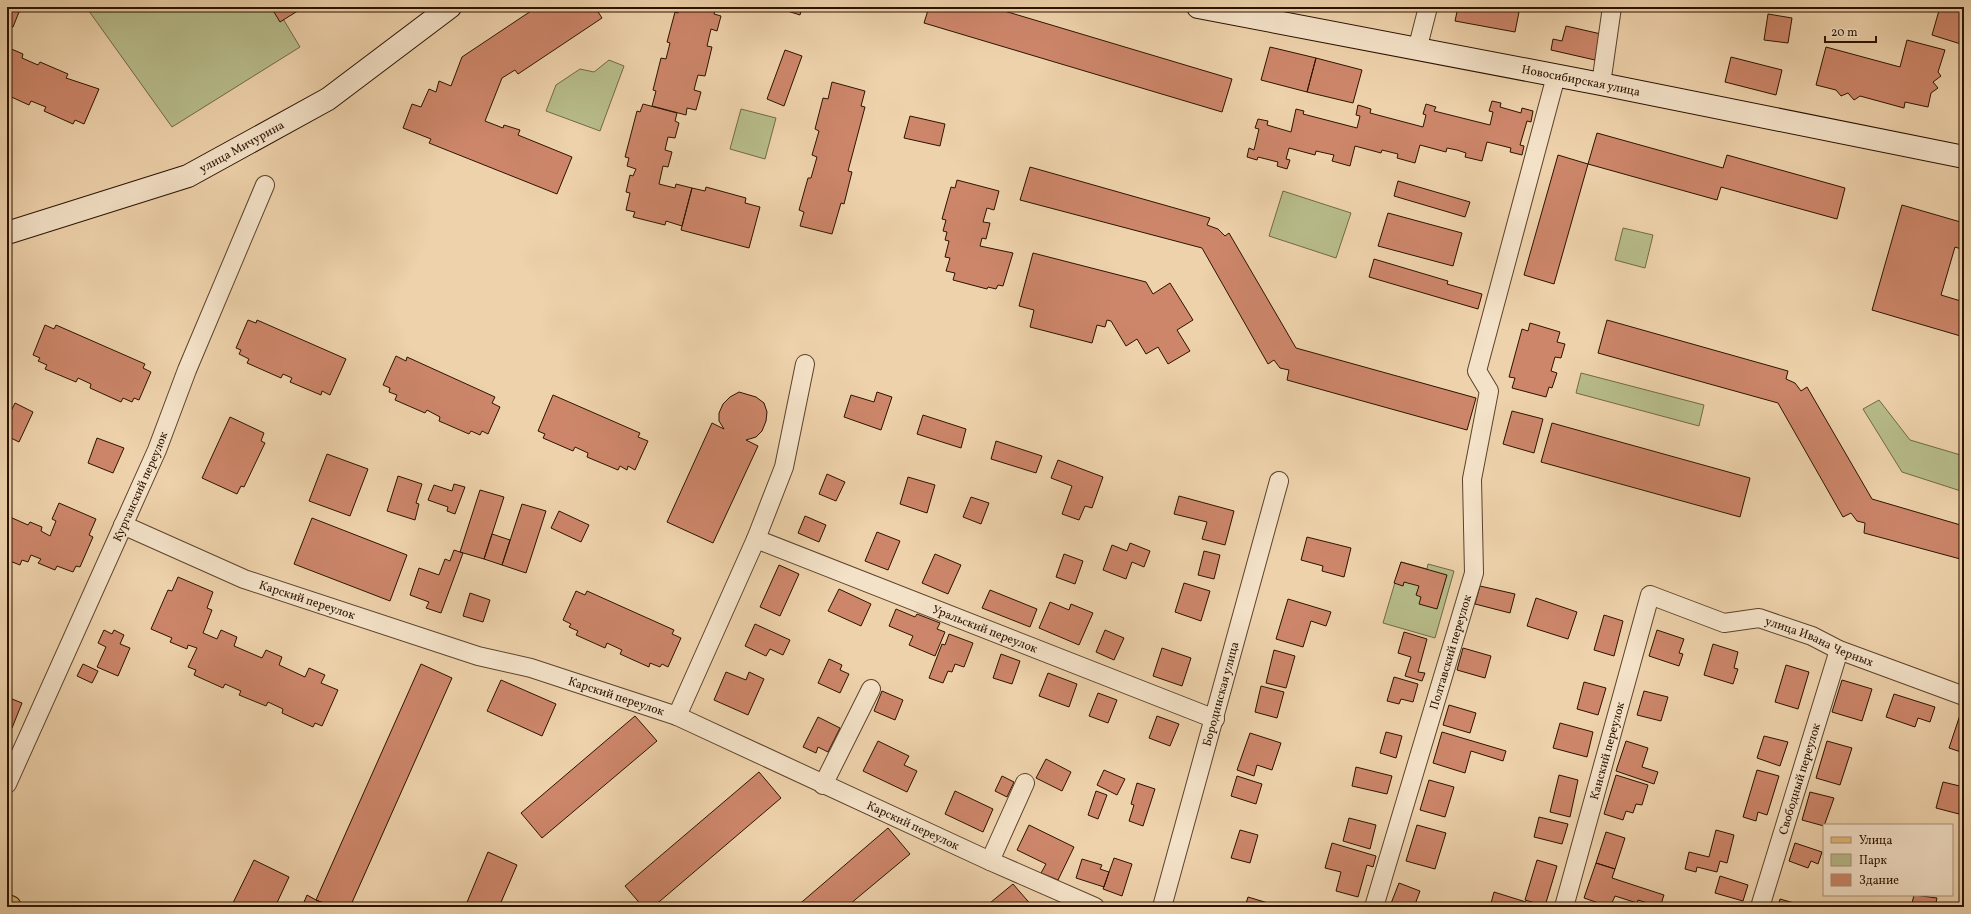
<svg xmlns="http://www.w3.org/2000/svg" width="1971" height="914" font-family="Vollkorn,serif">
<rect width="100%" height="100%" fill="#eed2ab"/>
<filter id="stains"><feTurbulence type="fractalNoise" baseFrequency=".005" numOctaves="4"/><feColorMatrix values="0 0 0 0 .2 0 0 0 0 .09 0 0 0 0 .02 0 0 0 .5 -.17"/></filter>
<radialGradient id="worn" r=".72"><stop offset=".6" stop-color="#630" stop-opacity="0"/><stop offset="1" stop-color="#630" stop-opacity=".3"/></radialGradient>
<path fill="#b7bc8a" stroke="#726845" d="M86 7H276L300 47 172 127Z
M609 60 624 66 600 131 546 111 556 85 580 69 594 72Z
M741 109 776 118 765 159 730 149Z
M1283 191 1351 213 1336 258 1269 236Z
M1623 228 1653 235 1645 268 1615 260Z
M1581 373 1704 405 1699 426 1576 393Z
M1879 400 1910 440 1964 456V492L1902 472 1863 409Z
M1401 562 1427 569 1428 564 1454 571 1435 638 1383 623Z"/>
<path fill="#cd866a" stroke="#2c1300" d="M7 7 19 12 13 27 8 26 7 29Z
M271 7H304L280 22Z
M537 7H595L602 18 518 74 515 70 502 78 485 121 503 128 504 125 520 130 518 135 572 157 557 194 429 143 431 139 403 128 412 104 421 107 429 89 436 92 439 81 451 86 462 57Z
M679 7H716L714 14 721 16 717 31 711 29 707 46 712 47 705 76 698 75 696 82 694 90 701 92 696 110 687 108 686 115 652 106 656 91 653 90 661 58 666 59 670 43 667 42 675 12 678 13Z
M775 7H802L800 15Z
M929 7H991L1232 79 1222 112 924 23Z
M1458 7H1520L1515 32 1455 21Z
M1940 7H1964V45L1932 35Z
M1768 14 1792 18 1788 43 1764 40Z
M1566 26 1601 34 1595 60 1551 50 1553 39 1562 41Z
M1907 40 1945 50 1938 72 1941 76 1933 82 1938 88 1931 93 1928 107 1905 102 1904 108 1860 96 1854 100 1848 93 1841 96 1836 90 1816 85 1826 47 1900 67Z
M7 41 12 43 9 48 23 54 22 58 38 65 40 62 68 74 66 78 99 89 84 124 75 120 73 124 44 111 46 107 31 101 29 105 7 95Z
M1270 47 1316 58 1307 92 1261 80Z
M785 50 802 56 784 106 767 99Z
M1731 57 1782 70 1776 95 1725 82Z
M1316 58 1362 70 1353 103 1307 92Z
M832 82 865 91 861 106 865 107 848 171 852 172 844 204 841 203 832 234 800 226 804 212 799 210 808 178H811L817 157 812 155 819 131 815 129 823 98 828 99Z
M1492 101 1501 103 1500 107 1521 113 1522 108 1533 111 1531 122 1527 121 1520 145 1524 146 1522 155 1510 152 1511 148 1487 142 1482 161 1465 157 1466 153 1457 150 1447 148 1446 152 1420 145 1415 163 1397 158 1398 154 1382 150 1381 153 1355 146 1350 166 1332 161 1334 155 1316 151 1315 155 1289 148 1286 159 1290 160 1287 169 1277 166 1278 162 1258 157 1257 160 1247 157 1249 148 1254 150 1259 129 1255 128 1258 119 1268 121 1267 125 1291 132 1296 109 1304 111 1303 114 1357 128 1360 116 1356 115 1358 105 1371 109 1370 113 1423 127 1426 115 1423 114 1426 104 1436 107 1434 111 1490 125 1493 112 1489 111Z
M643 104 677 113 675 121 679 123 675 138 668 137 665 150 672 152 668 167 663 166 659 184 675 188 676 184 692 188 682 226 666 221 665 225 633 217 635 212 626 210 630 193 626 192 630 175 633 176 636 169 627 166 629 158 625 157 637 111 640 112Z
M910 116 945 124 940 146 904 138Z
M1597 133 1723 168 1727 155 1845 188 1837 219 1721 187 1717 200 1588 164Z
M1558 155 1588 164 1554 284 1524 275Z
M1030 167 1210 218 1207 225 1218 229 1225 236 1229 233 1296 348 1476 398 1467 430 1287 380 1289 370 1280 368 1274 360 1268 364 1202 248 1020 200Z
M957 180 999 191 994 210 987 208 983 222 990 223 986 239 982 238 980 246 1013 253 1003 286 998 285 996 289 988 287 987 289 953 280 955 273 946 271 950 258 945 257 949 241 945 240 947 232 943 231 946 220 942 219 951 187 955 188Z
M1398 181 1470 202 1465 217 1394 196Z
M706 187 746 198 745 203 760 207 749 248 681 230 692 188 705 191Z
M1902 205 1964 223V250L1955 247 1941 295 1964 302V337L1872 310Z
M1388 213 1462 233 1453 266 1378 246Z
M1033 253 1146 282 1153 294 1170 283 1193 320 1177 330 1190 351 1168 364 1158 347 1146 354 1137 339 1126 346 1111 321 1107 320 1105 327 1097 325 1092 343 1030 327 1034 310 1019 306Z
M1374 259 1448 281 1447 284 1482 294 1478 309 1369 277Z
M248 320 256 323 257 320 346 359 330 395 322 391 321 395 290 382 292 378 283 374 281 378 247 363 249 359 239 354 241 350 236 348Z
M1607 320 1788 371 1786 379 1795 383 1801 391 1807 387 1872 499 1964 526V560L1864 533 1865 523 1857 521 1851 513 1843 517 1778 403 1598 353Z
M1530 323 1560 332 1557 342 1565 344 1561 358 1555 357 1551 371 1557 373 1552 388 1549 387 1546 397 1512 388 1515 378 1509 377 1522 329 1528 331Z
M45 325 54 329 56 325 145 364 143 368 151 372 139 400 134 398 132 402 123 398 121 402 90 388 91 384 78 378 76 382 45 369 47 365 38 361 40 358 33 355Z
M396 356 406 361 407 357 495 397 492 403 500 407 488 434 482 431 480 435 471 431 469 434 439 421 440 417 427 410 425 413 395 400 397 395 389 392 390 388 383 385Z
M739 392 756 397 764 403 767 412 766 421 762 431 756 437 746 440 758 446 713 543 667 522 712 423 724 429 719 421V413L723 404 730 397Z
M877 392 892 397 881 430 844 417 851 395 874 402Z
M553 395 640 433 638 437 648 441 635 470 628 466 627 470 620 466 618 470 587 457 588 453 575 447 573 451 543 438 545 434 538 431Z
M15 403 33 412 19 442 7 436V419Z
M1512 411 1543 419 1534 453 1503 444Z
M923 415 966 429 961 448 917 434Z
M230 417 264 433 261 441 265 443 244 487 241 486 237 494 202 478Z
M1552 423 1750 478 1740 517 1541 462Z
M97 438 124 448 113 473 88 463Z
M996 441 1042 456 1036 473 991 459Z
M327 454 368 469 350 516 309 501Z
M1058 460 1103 477 1092 508 1085 506 1079 520 1062 514 1072 486 1051 478Z
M827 474 845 482 836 501 819 494Z
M398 476 422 484 416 503 419 504 415 520 387 511Z
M908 477 935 485 927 513 900 504Z
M454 484 465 487 455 514 447 511 448 507 428 500 434 485 452 491Z
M480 490 504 497 484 559 460 552Z
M1179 496 1234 511 1225 545 1202 539 1207 522 1174 514Z
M971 497 989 503 981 524 963 517Z
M59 503 96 519 89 535 93 537 80 567 76 566 73 572 57 566 55 570 38 563 41 559 31 555 28 562 22 560 20 565 7 560V512L11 514 10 517 28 525 30 522 42 527 41 531 50 536 56 521 52 519Z
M522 504 546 511 526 573 502 565Z
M559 511 589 525 581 542 551 528Z
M805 516 826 525 819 542 798 533Z
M312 518 407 555 390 601 294 564Z
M877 532 900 541 888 570 865 561Z
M492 534 510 540 502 565 484 559Z
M1307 537 1351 548 1344 577 1322 571 1323 566 1301 560Z
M1130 543 1150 551 1144 567 1132 562 1126 579 1103 570 1112 545 1127 551Z
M454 550 463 553 441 613 426 608 429 602 410 595 419 568 439 575 445 559 450 561Z
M1204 551 1220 555 1214 579 1198 575Z
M935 554 961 565 948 594 922 583Z
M1064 554 1083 561 1075 584 1056 577Z
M1401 562 1447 575 1437 609 1419 604 1421 597 1416 595 1419 586 1404 582 1403 586 1394 583Z
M779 565 799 574 780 616 760 607Z
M178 577 213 592 207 608 212 610 203 633 217 639 221 630 237 637 234 646 262 658 266 650 282 657 279 665 305 677 309 668 325 675 321 683 338 690 322 726 315 723 313 727 282 713 283 709 268 702 266 706 239 695 241 691 225 684 223 688 194 675 196 670 188 667 197 648 188 645 187 649 170 642 172 638 151 629 168 590 172 591Z
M1184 583 1210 591 1201 621 1175 612Z
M1480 586 1515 594 1510 613 1475 604Z
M839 589 871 604 861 626 828 611Z
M990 590 1037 609 1030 627 982 608Z
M576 591 585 595 587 591 674 630 672 634 681 638 668 667 662 664 660 667 650 663 649 667 620 654 622 650 607 643 605 648 576 635 578 631 569 627 571 624 563 620Z
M470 593 490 600 483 622 463 616Z
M1536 598 1577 612 1568 639 1527 626Z
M1288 599 1331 612 1326 626 1311 621 1303 647 1276 639Z
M1050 602 1069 610 1071 604 1093 613 1079 645 1039 628Z
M896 609 915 617 917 614 940 623 937 629 945 632 935 656 909 645 913 636 889 626Z
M1604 615 1623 621 1614 656 1594 650Z
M755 624 790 640 783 655 770 649 766 656 745 646Z
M104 630 112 634 114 630 124 635 120 644 130 648 118 676 97 667 106 647 98 643Z
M1105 630 1124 638 1114 660 1096 652Z
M1657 630 1684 639 1679 653 1683 654 1679 666 1649 656Z
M1404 632 1427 639 1418 672 1425 673 1422 681 1405 676 1411 657 1398 653Z
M949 634 973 643 964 667 955 664 952 672 948 671 943 683 929 678 942 644 945 645Z
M1713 644 1738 652 1734 668 1738 669 1733 684 1704 675Z
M1162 648 1191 658 1182 686 1153 676Z
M1463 648 1491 656 1485 678 1457 670Z
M1274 650 1295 656 1286 688 1266 683Z
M1001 654 1020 661 1012 684 993 678Z
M829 659 842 665 840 670 849 674 840 693 818 683Z
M83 664 98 671 92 683 77 676Z
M421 664 452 678 350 907H333L316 900Z
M1786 665 1809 672 1798 709 1775 702Z
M726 672 746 680 749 672 764 679 748 715 714 700Z
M1048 673 1077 684 1069 707 1039 696Z
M1394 677 1418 684 1413 702 1401 699 1399 704 1387 701Z
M501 680 556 704 542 736 487 711Z
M1842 680 1872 689 1862 721 1832 712Z
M1584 682 1606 688 1598 715 1577 709Z
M1261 686 1284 692 1277 718 1255 712Z
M882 691 903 700 895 720 874 711Z
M1644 691 1668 697 1661 721 1637 715Z
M1098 693 1117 700 1108 723 1089 716Z
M1894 694 1935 707 1930 722 1918 718 1915 727 1886 717Z
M7 697 22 703 12 728 7 726Z
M1449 705 1476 713 1470 733 1443 725Z
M1961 712 1964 713V753L1949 748Z
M635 716 657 741 542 838 521 813Z
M1157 716 1179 724 1170 746 1149 738Z
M818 717 840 728 828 752 818 747 816 753 803 747Z
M1560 723 1593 732 1587 757 1553 748Z
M1386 732 1402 736 1396 758 1380 753Z
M1442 732 1506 751 1503 761 1471 751 1465 773 1433 763Z
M1250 733 1281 743 1272 770 1257 765 1254 776 1237 770Z
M1764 736 1788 742 1780 766 1757 758Z
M878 741 909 756 904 765 917 771 907 792 863 771Z
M1626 741 1648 748 1642 767 1658 772 1654 784 1616 771Z
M1827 741 1852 748 1840 785 1816 778Z
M1046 759 1071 772 1062 791 1036 778Z
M1356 767 1392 776 1387 794 1352 786Z
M1104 770 1125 779 1117 795 1097 785Z
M1757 770 1779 776 1767 815 1758 812 1756 821 1743 817Z
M759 772 781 798 653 907H643L625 886Z
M1559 775 1578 780 1570 817 1550 812Z
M1616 775 1648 785 1642 805 1636 804 1633 813 1626 811 1623 820 1604 814Z
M1002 776 1014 782 1007 797 995 791Z
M1237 776 1262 784 1256 804 1231 796Z
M1429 780 1454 787 1445 817 1420 810Z
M1943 782 1964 787 1959 814 1936 808Z
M1137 783 1155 789 1143 826 1129 821 1134 805 1131 804Z
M955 791 993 809 983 832 945 814Z
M1096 791 1107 795 1098 819 1088 815Z
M1810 792 1834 798 1824 826 1802 820Z
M1539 817 1568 824 1562 844 1534 837Z
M1349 818 1376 825 1370 849 1343 841Z
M1029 825 1074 847 1058 880 1041 873 1046 864 1017 850Z
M1417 825 1446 833 1435 869 1406 861Z
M888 828 910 854 856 899 847 907H796Z
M1240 830 1258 835 1250 863 1231 858Z
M1716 830 1734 835 1727 863 1720 861 1717 872 1697 867 1696 872 1685 869 1689 852 1709 857Z
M1606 832 1625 838 1615 869 1596 863Z
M1332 843 1376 856 1373 867 1367 865 1358 897 1336 891 1341 872 1325 868Z
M1795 843 1822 852 1818 864 1811 861 1808 868 1789 861Z
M488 852 517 865 499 907H465Z
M1114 858 1132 864 1122 896 1103 889Z
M1082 859 1102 865 1100 869 1109 872 1104 887 1076 878Z
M254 860 289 877 275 907H231Z
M1537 860 1557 866 1545 906 1525 900Z
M1596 863 1615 869 1612 878 1664 895 1660 907 1638 900 1637 903 1615 896 1610 907 1584 898Z
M1720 876 1748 885 1743 901 1715 893Z
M1399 883 1420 891 1414 907 1390 906Z
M1013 884 1033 907H985Z
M1494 892 1526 902 1524 907H1490Z
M307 895 316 900 333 907H302Z
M1914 895 1937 898 1935 907H1911Z
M1248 897 1281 907H1245Z
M1780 899 1808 907H1778Z"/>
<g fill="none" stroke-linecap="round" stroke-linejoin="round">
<g stroke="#5c432b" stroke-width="20">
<g id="street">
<path d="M1417 50 1428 7"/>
<path d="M1601 84 1612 7"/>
<path id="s1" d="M123 525 244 579 478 656 531 668 677 716 990 861 1095 907"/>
<path id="s2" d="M756 539 1215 719"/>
<path d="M677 716 756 539 784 467 805 364"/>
<path id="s3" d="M7 784 157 450 187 370 265 185"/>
<path d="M823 785 871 689"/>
<path d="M990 861 1025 783"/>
<path id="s4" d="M1162 907 1279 481"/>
<path id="s5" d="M1374 907 1474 573 1472 479 1489 391 1477 371 1556 76"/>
<path id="s6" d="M1564 907 1650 595 1724 623 1759 618 1812 636 1839 650 1964 696"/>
<path id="s7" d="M1760 907 1839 650"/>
</g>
</g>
<g stroke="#2c1300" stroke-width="24">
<g id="secondary">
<path id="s8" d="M1198 7 1601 84 1964 157"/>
<path id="s9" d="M7 233 188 176 328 99 450 7"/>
</g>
</g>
<g stroke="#2c1300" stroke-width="24">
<path id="primary" d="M7 906 10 907"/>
</g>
<use href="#street" stroke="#f4e2c8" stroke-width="18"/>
<use href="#secondary" stroke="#f4e2c8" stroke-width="22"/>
<use href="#primary" stroke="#e7b976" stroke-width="22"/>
</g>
<g text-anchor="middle" stroke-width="4" stroke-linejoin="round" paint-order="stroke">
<g font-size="12" fill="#2c1300" stroke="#f4e2c8">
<text dy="4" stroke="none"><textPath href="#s8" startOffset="390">Новосибирская улица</textPath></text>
<text dy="4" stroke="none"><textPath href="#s9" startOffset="251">улица Мичурина</textPath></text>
<text dy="4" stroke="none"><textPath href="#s3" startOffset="326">Курганский переулок</textPath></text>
<text dy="4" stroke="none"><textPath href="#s1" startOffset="199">Карский переулок</textPath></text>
<text dy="4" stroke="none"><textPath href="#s2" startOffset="246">Уральский переулок</textPath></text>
<text dy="4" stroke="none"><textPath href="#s6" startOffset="503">улица Ивана Черных</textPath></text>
<text dy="4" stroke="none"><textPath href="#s5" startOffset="266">Полтавский переулок</textPath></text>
<text dy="4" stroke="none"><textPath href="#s4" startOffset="221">Бородинская улица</textPath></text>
<text dy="4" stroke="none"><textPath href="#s1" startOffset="523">Карский переулок</textPath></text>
<text dy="4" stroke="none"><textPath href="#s6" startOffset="162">Канский переулок</textPath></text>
<text dy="4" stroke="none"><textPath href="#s7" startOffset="134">Свободный переулок</textPath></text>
<text dy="4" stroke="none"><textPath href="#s1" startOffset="847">Карский переулок</textPath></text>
</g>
</g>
<rect width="1971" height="914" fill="none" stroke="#eed2ab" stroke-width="24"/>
<rect x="8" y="8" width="1955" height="898" fill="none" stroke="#2c1300" stroke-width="2"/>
<rect x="12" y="12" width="1947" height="890" fill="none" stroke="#2c1300"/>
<rect x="1823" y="824" width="130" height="72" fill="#f4e2c8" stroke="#a48f78"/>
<rect x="1831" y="837" width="20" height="6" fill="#e7b976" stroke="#a48f78"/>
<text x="1859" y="844" font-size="12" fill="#2c1300">Улица</text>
<rect x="1831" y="854" width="20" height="12" fill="#b7bc8a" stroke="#a48f78"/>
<text x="1859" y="864" font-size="12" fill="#2c1300">Парк</text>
<rect x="1831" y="874" width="20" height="12" fill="#cd866a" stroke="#a48f78"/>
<text x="1859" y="884" font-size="12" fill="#2c1300">Здание</text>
<path d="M1825 36v6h51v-6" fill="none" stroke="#2c1300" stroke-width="2"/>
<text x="1831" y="36" font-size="12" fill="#2c1300" stroke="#f4e2c8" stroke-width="3" paint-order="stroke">20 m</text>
<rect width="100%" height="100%" filter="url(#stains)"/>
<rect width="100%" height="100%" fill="url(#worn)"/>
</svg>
